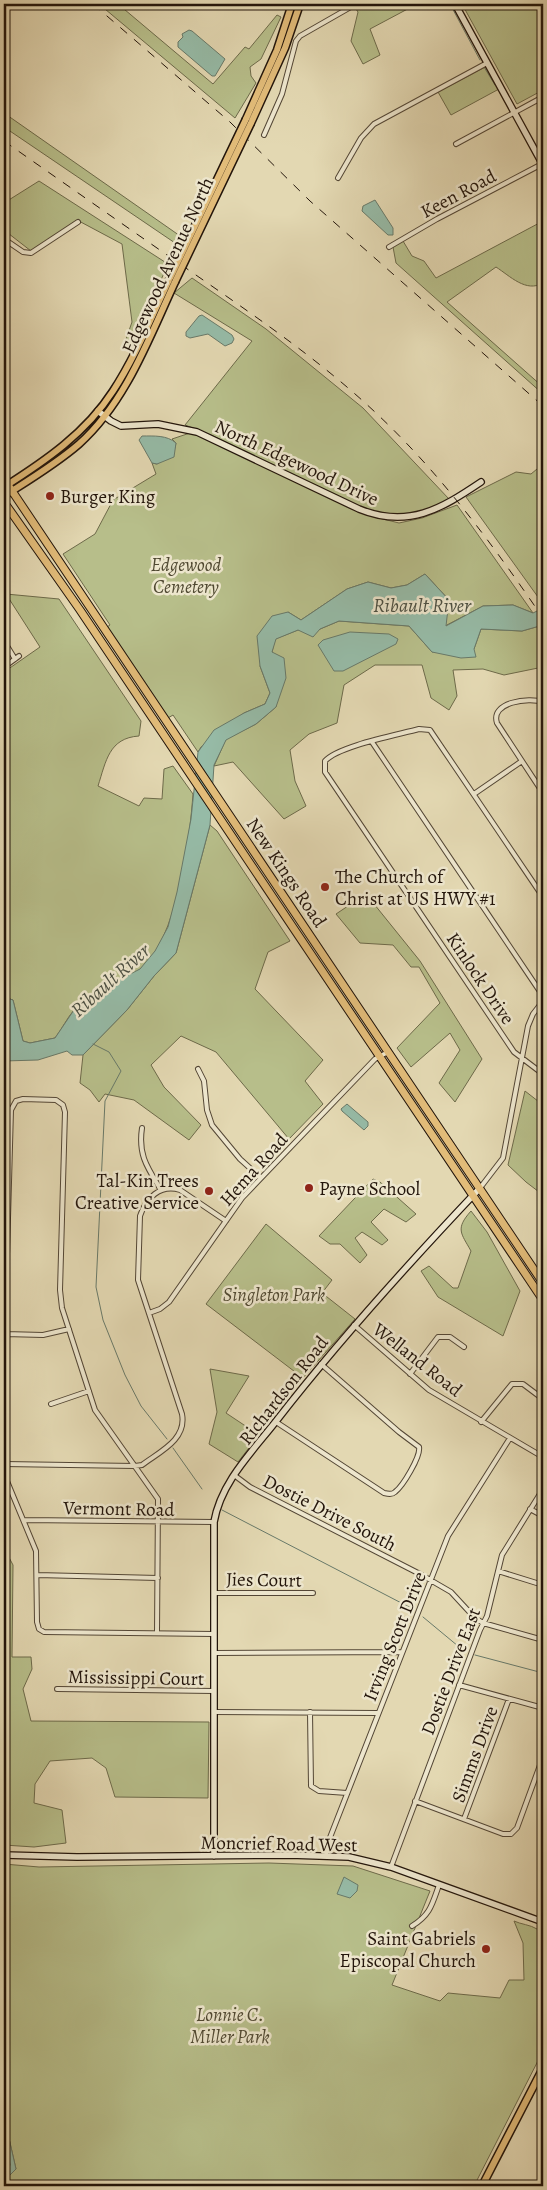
<svg xmlns="http://www.w3.org/2000/svg" width="547" height="2190" font-family="Alegreya,serif">
<rect width="100%" height="100%" fill="#e3d8b2"/>
<filter id="stains"><feTurbulence type="fractalNoise" baseFrequency=".004" numOctaves="4"/><feColorMatrix values="0 0 0 0 .2 0 0 0 0 .09 0 0 0 0 .02 0 0 0 .5 -.17"/></filter>
<radialGradient id="worn" r=".72"><stop offset=".6" stop-color="#630" stop-opacity="0"/><stop offset="1" stop-color="#630" stop-opacity=".3"/></radialGradient>
<path fill="#b7be8a" stroke="#6d6a4a" d="M99 4H118L213 84 245 47 249 49 277 15 281 17 261 59 250 67 251 76 256 83 235 118Z
M358 4H417L370 29 380 55 363 64 351 41 358 12 354 6Z
M462 4H543V90L517 104Z
M487 66 499 89 451 115 438 92Z
M4 113 183 238 178 245 4 127Z
M39 181 168 264 132 346 125 342 132 322 122 244 77 220 31 251 4 230V203Z
M543 221V283C526 293 510 276 496 267L447 302 543 387V394L396 263 393 247 403 241 412 256 424 261 436 278Z
M192 278 266 329 363 408 449 499C419 516 396 518 364 509L211 435 185 425 252 341 174 293Z
M190 433 211 440 367 515 399 523 422 518 457 505 533 613 513 605 483 606 445 626 449 600 425 574 407 585 391 588 368 582 347 589 301 620 288 612 260 666 270 693 265 704 244 713 201 747 198 752 173 715 168 718 107 627 110 625 63 554 95 534 113 500 156 474 152 463 157 464 174 451 176 443 172 439Z
M543 464 542 587 543 604 466 497 516 472 531 474Z
M6 594 59 599 141 721 139 736C109 738 106 761 98 786L139 806 144 798 162 799 164 769 173 766 193 794C190 837 177 943 139 970 127 978 111 982 98 991 91 996 81 1003 74 1010 67 1018 62 1029 55 1038L30 1043 23 1041 13 1000 4 997V672L40 647Z
M339 621 409 626 432 652 474 649 481 629 522 631 543 625V667L504 675 483 669 453 670 457 696 449 710 431 698 422 665H375L344 685 337 723 309 734 290 750 295 781 306 806 284 819 233 762 214 766 226 739 256 724 276 707 272 652 275 639 298 630 320 629Z
M210 825 217 831 290 941 268 952 255 989 323 1060 305 1081 323 1104 289 1139 216 1052 181 1036 151 1065 164 1087 201 1125 189 1140 134 1100 105 1094 99 1102 90 1090 80 1083 83 1055 127 1010 154 976 176 953Z
M366 894 420 961 482 1059 455 1102 439 1083 460 1050 450 1033 411 1067 397 1048 440 1003 419 967H411L393 945 360 943 336 914Z
M525 1091 543 1105V1195L526 1182 508 1165Z
M373 1179 380 1182 416 1214 406 1222 384 1209 371 1222 388 1240 382 1245 362 1232 355 1238 367 1255 360 1263 340 1244H330L319 1236Z
M471 1211 487 1232 520 1291 503 1336 438 1297 421 1271 429 1266 453 1288H458L471 1251C461 1233 455 1229 471 1211Z
M266 1224 332 1280 322 1293 355 1319 303 1378 206 1304Z
M210 1369 249 1376 226 1413 259 1435 238 1462 209 1444 217 1412Z
M4 1548 13 1565 12 1657H31L32 1669 23 1689 31 1721 209 1722 208 1798 115 1797 106 1768 92 1758 50 1761 35 1784 34 1803 62 1810 66 1843 34 1847 4 1845Z
M269 1863 353 1866 430 1891 392 1985 440 2001 448 1993 500 1998 509 1980H524L523 1943 514 1921C520 1924 531 1925 537 1929 544 1934 538 1949 543 1955V2051L474 2186H4V2181L16 2169 5 2121 6 2093 4 2088V1864L39 1867Z"/>
<path fill="#96bba7" stroke="#687969" d="M189 30 192 31 225 59 215 76H212L178 47V42L183 37 182 34Z
M375 200 393 228V235H388L362 211 363 206Z
M202 315 232 335 234 339 232 343 225 346 208 334 190 338 186 336V332L199 316Z
M142 436C154 436 167 435 176 443L174 457 157 464 152 463 139 440Z
M425 574 449 600 446 626 483 606 513 605 533 613 543 608V625L522 631 481 629 474 649 476 657 461 658 432 652 409 626 339 621 320 629 313 637 298 630 276 639 272 652 284 658 286 678 276 707 256 724 226 740 214 765 210 825 176 953 154 976 127 1010 83 1055H72L67 1051 38 1060 4 1061V997L13 1000 23 1041 30 1043 55 1038 74 1010 99 990 140 969 155 951 168 927 177 892 191 819 198 752 214 730 244 713 265 704 270 693 260 666 257 636 272 616 288 612 301 620 347 589 368 582 391 588 407 585Z
M350 632 389 634 398 639 396 644 343 671H334L318 645 323 640Z
M347 1104 368 1122V1126L364 1130 342 1111 341 1109Z
M344 1877 358 1885 357 1891 350 1898 337 1894Z
M4 2088 6 2093 5 2121 16 2169 4 2181V2174L10 2165 4 2130Z"/>
<g fill="none" stroke-linecap="round" stroke-linejoin="round">
<path stroke="#687969" stroke-width="1" d="M450 4 480 60
M484 67 495 85
M93 1044 109 1052 121 1071 105 1101 96 1287 103 1320 125 1375 141 1406 167 1439
M173 1448 202 1489
M222 1510 411 1608
M423 1617 464 1651
M475 1655 543 1673"/>
<g stroke="#534635" stroke-width="6">
<path id="street" d="M264 135 282 94 296 41 300 36 356 4
M456 144 543 97
M338 178 361 138 374 124 487 63
M4 239 23 252 31 253 78 222
M389 247 437 219 542 164
M4 641 15 659
M4 667 19 656
M543 702C529 697 490 702 497 723L543 793
M372 742 543 996
M474 794 522 761
M543 897 430 730 419 729C397 735 338 746 325 761V772L514 1052 543 1074
M198 1069 204 1081 207 1110 212 1125 240 1159 261 1178
M142 1128C138 1155 147 1167 161 1190
M480 1188 503 1158 528 1026 533 1014 543 1001
M149 1313 160 1309 169 1302 242 1198 375 1059 388 1052
M354 1325 429 1390 543 1457
M5 1334 43 1335 69 1329
M4 1362 11 1110 16 1101 23 1099 56 1100 63 1105 65 1112 60 1290 62 1308 95 1410 158 1499 157 1633
M410 1374 438 1337H450L464 1347
M51 1404 89 1391
M276 1422 384 1493C388 1494 392 1495 395 1492 403 1486 421 1456 419 1447L399 1432 321 1364
M481 1422 512 1384H523L543 1399
M4 1464 135 1466 142 1465C159 1452 187 1440 182 1414L138 1280 140 1216C146 1198 160 1184 180 1190L226 1221
M4 1474 36 1551 37 1622 39 1629 44 1632 214 1634
M234 1475 250 1487 420 1574 451 1592 475 1618 483 1623 543 1640
M530 1509 543 1516
M24 1520 214 1522
M498 1571 543 1585
M37 1575 158 1578
M214 1593H313
M214 1653 402 1652
M459 1685 543 1708
M57 1689 214 1691
M214 1712 378 1713
M310 1712 311 1786 319 1791 347 1793
M415 1801 503 1834H511L517 1828 543 1757
M464 1819 509 1699
M326 1855 329 1840 448 1536 510 1438
M391 1867 480 1630 487 1616 502 1555 543 1489
M412 1926C430 1915 432 1905 439 1885"/>
</g>
<g stroke="#23150b" stroke-width="8">
<path id="secondary" d="M455 4 543 165
M98 411 111 421 121 426 158 424 197 432 359 509C408 529 441 509 481 482
M4 1855 77 1857 290 1855 349 1857 391 1867 543 1922
M214 1856V1522C221 1482 252 1452 277 1420 340 1339 409 1263 480 1188"/>
</g>
<g stroke="#23150b" stroke-width="9">
<path id="primary" d="M246 119 277 50 292 4
M251 123 285 48 300 4
M4 487C45 461 86 433 113 391 136 356 152 315 170 278
M4 496C29 480 56 464 79 444 126 402 149 338 175 282
M482 2186 543 2068"/>
</g>
<g stroke="#23150b" stroke-width="9">
<path id="highway" d="M4 479 543 1283
M4 502 80 610 543 1300"/>
</g>
<use href="#street" stroke="#ede6cd" stroke-width="4"/>
<use href="#secondary" stroke="#ede6cd" stroke-width="5.5"/>
<use href="#primary" stroke="#e2bc79" stroke-width="6"/>
<use href="#highway" stroke="#e2bc79" stroke-width="7"/>
<path stroke="#23150b" stroke-width="1" stroke-dasharray="9 9" stroke-linecap="butt" d="M93 4 230 122 310 201 543 406
M4 141C71 188 138 235 206 282 265 323 324 364 376 413 441 474 493 545 543 618"/>
<g stroke="#23150b" stroke-width="9" stroke-linecap="butt">
<path id="primary-bridge" d="M170 278 246 119
M175 282 251 123"/>
</g>
<use href="#primary-bridge" stroke="#e2bc79" stroke-width="6"/>
</g>
<g fill="#8f2418" stroke="#ede6cd" stroke-width="2">
<circle cx="50" cy="496" r="5"/>
<circle cx="325" cy="887" r="5"/>
<circle cx="309" cy="1188" r="5"/>
<circle cx="209" cy="1191" r="5"/>
<circle cx="486" cy="1949" r="5"/>
</g>
<g text-anchor="middle" stroke-width="5" stroke-linejoin="round" paint-order="stroke">
<g font-size="19" fill="#23150b" stroke="#ede6cd">
<text transform="translate(458 193) rotate(-28)" y="7">Keen Road</text>
<text transform="translate(167 265) rotate(-65)" y="7">Edgewood Avenue North</text>
<text transform="translate(297 462) rotate(25)" y="7">North Edgewood Drive</text>
<text transform="translate(287 872) rotate(56)" y="7">New Kings Road</text>
<text transform="translate(481 978) rotate(56)" y="7">Kinlock Drive</text>
<text transform="translate(253 1169) rotate(-48)" y="7">Hema Road</text>
<text transform="translate(418 1359) rotate(38)" y="7">Welland Road</text>
<text transform="translate(283 1390) rotate(-52)" y="7">Richardson Road</text>
<text transform="translate(119 1508) rotate(1)" y="7">Vermont Road</text>
<text transform="translate(330 1512) rotate(27)" y="7">Dostie Drive South</text>
<text transform="translate(264 1579) rotate(1)" y="7">Jies Court</text>
<text transform="translate(394 1636) rotate(-68)" y="7">Irving Scott Drive</text>
<text transform="translate(450 1671) rotate(-69)" y="7">Dostie Drive East</text>
<text transform="translate(136 1677) rotate(1)" y="7">Mississippi Court</text>
<text transform="translate(474 1754) rotate(-70)" y="7">Simms Drive</text>
<text transform="translate(279 1843) rotate(1)" y="7">Moncrief Road West</text>
</g>
<g font-size="19" fill="#23150b" stroke="#ede6cd" text-anchor="start">
<text x="60" y="503">Burger King</text>
<text x="335" y="883">The Church of<tspan x="335" dy="22">Christ at US HWY #1</tspan></text>
<text x="199" y="1187" text-anchor="end">Tal-Kin Trees<tspan x="199" dy="22">Creative Service</tspan></text>
<text x="319" y="1195">Payne School</text>
<text x="476" y="1945" text-anchor="end">Saint Gabriels<tspan x="476" dy="22">Episcopal Church</tspan></text>
</g>
<g font-size="19" font-style="italic" fill="#4f4831" stroke="#ede6cd">
<text x="186" y="571">Edgewood<tspan x="186" dy="22">Cemetery</tspan></text>
<text x="274" y="1301">Singleton Park</text>
<text x="230" y="2021">Lonnie C.<tspan x="230" dy="22">Miller Park</tspan></text>
</g>
<g font-size="20" font-style="italic" fill="#4b4f42" stroke="#ede6cd">
<text x="422" y="612">Ribault River</text>
<text transform="translate(110 980) rotate(-42)" y="7">Ribault River</text>
</g>
</g>
<rect width="547" height="2190" fill="none" stroke="#e3d8b2" stroke-width="20"/>
<rect x="5" y="5" width="537" height="2180" fill="none" stroke="#23150b" stroke-width="2.5"/>
<rect x="10" y="10" width="527" height="2170" fill="none" stroke="#23150b"/>
<rect width="100%" height="100%" filter="url(#stains)"/>
<rect width="100%" height="100%" fill="url(#worn)"/>
</svg>
